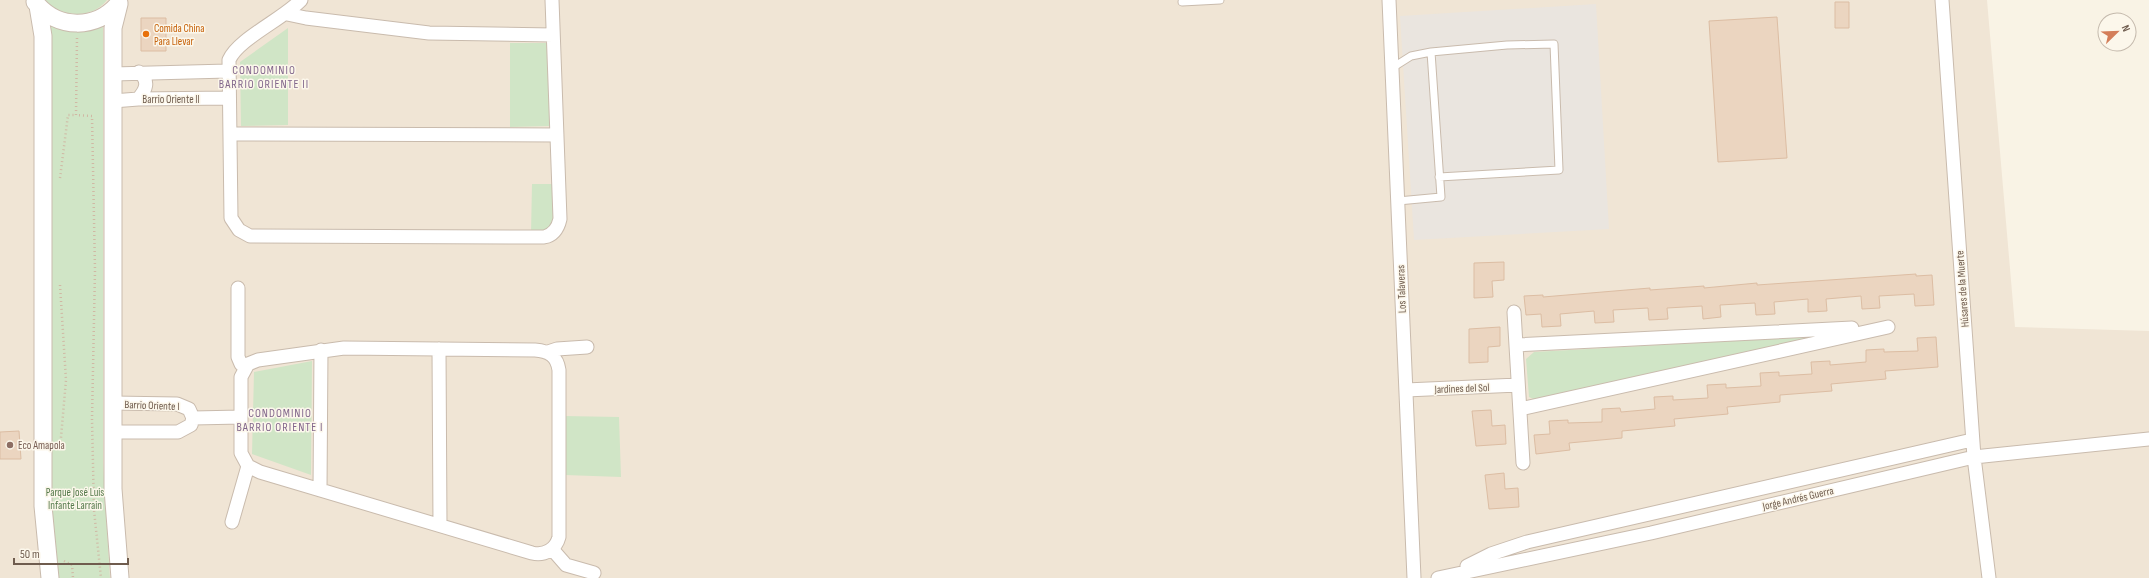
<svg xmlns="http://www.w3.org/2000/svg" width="2149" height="578" font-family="'Sofia Sans Condensed',sans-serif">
<rect width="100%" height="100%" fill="#f9f3e5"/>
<path fill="#f0e5d5" d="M0 0H1987L2015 327 2149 331V578H0Z"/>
<path fill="#eae5df" d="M1596 4 1609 229 1414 240 1400 16Z"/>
<path fill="#d0e5c6" d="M43 0H107C90 21 60 16 43 0Z
M50 23 102 26 103 28V463L110 578H56L49 541Z
M288 28V125L241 126 240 62Z
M510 43H550V126L510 127Z
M532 184H555V220L548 230 531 233Z
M1820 336 1538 401 1529 397 1526 359 1534 352Z
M312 361 311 475 252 454 254 372Z
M564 416 619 417 621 477 565 475Z"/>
<path fill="#ebd5c0" stroke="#dcbda3" d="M1835 2H1849V28H1835Z
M1777 17 1787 158 1718 162 1709 21Z
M141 18H166V51H141Z
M1504 262V280L1492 281 1493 297 1474 298V263Z
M1916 274V276L1932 275 1934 305 1915 306 1914 294 1879 296 1880 308 1862 309 1861 296 1826 299 1827 311 1808 312V299L1774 302 1775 314 1756 315 1755 303 1720 305 1721 317 1703 319 1702 306 1667 308 1668 319 1649 320 1648 308 1613 310 1614 322 1595 323 1594 311 1560 314 1561 326 1542 327 1541 314 1526 315 1524 296 1543 295V297L1650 288V290L1704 286V288L1757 283V285Z
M1500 327V346L1488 347V362L1469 363V329Z
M1936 337 1938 367 1885 371 1886 379 1831 384 1832 391 1780 395V402L1727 407 1728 414 1674 419 1675 426 1622 431V438L1569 443 1570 450 1536 454 1534 435 1550 434 1549 421 1568 420V423L1602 422V409L1620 408 1621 412 1655 409 1654 397 1673 396V400L1708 398 1707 385 1726 384V388L1761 386 1760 373 1779 372V376L1812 374 1811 362 1830 361V365L1866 362V350L1884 349V352L1918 351 1917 338Z
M1491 410 1492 426 1505 425 1506 444 1476 446 1472 411Z
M19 431 21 459H0V432Z
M1504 473 1505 489 1518 488 1519 507 1489 509 1485 475Z"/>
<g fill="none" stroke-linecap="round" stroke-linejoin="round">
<g stroke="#c9bbad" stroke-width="9">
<path id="service" d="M1182 2 1220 0
M1392 68 1411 56 1431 52 1507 45 1554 44 1559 170 1439 177
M1398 201 1441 197 1431 52"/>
</g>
<g stroke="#c9bbad" stroke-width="15">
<path id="minor" d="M301 0C283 19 238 39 229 60L231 218 239 230 250 236 544 237C554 235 558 228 560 219L552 0
M1389 0 1414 578
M1942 0 1974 457 1989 578
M287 14 306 18 429 33 553 35
M113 74 228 71
M138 99C146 90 150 81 139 72
M113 101 138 99 229 98
M230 134 557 135
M238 288V357L241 364 245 367
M1514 312 1523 463
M1516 345 1852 328
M344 348 535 350C549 351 557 356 559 370V537C556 549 545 556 532 553L260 472 248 466 241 453V377L248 364 258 360Z
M439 349 440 525
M548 352 557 349 587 347
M1406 390 1518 385
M113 403 177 404 189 409 193 418 191 425 178 432H113
M1520 409 1888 327
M193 418 241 417
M320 490 321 350
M232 522 248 466
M552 549 566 565 594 573
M1467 566 1491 554 1527 542 1972 440
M1438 578 1651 533 1974 457 2149 439"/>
</g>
<g stroke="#c9bbad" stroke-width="19">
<path id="tertiary" d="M35 2C57 30 97 30 119 3
M119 4 113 28V489L120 578
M38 6 43 36V506L50 578"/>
</g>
<path stroke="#d0b8a4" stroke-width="2.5" stroke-dasharray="1 3" stroke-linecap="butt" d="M77 38 76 115 92 116 95 270 92 419 94 510 101 578
M60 178 68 115H76
M60 285 66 380 60 449
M64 561 72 565 73 578"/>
<use href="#service" stroke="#fff" stroke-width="7"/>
<use href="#minor" stroke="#fff" stroke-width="13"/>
<use href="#tertiary" stroke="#fff" stroke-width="17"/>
</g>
<circle fill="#e8710a" stroke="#fcf7eb" stroke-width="1.5" cx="146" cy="34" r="4"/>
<circle fill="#8d6e63" stroke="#fcf7eb" stroke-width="1.5" cx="10" cy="445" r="4"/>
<g text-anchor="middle" stroke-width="3" stroke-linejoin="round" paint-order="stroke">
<g font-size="11" fill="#c56008" stroke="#fcf7eb" text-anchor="start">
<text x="154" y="32">Comida China<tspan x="154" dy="13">Para Llevar</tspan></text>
</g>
<g font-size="11" fill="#6f5c4e" stroke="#fcf7eb">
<text x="171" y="103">Barrio Oriente II</text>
<text transform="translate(1401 289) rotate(-92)" y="4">Los Talaveras</text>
<text transform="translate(1962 289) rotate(-94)" y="4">Húsares de la Muerte</text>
<text transform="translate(1462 388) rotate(-2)" y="4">Jardines del Sol</text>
<text transform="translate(152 405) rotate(2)" y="4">Barrio Oriente I</text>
<text transform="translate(1798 498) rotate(-13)" y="4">Jorge Andrés Guerra</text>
</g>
<g font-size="11" fill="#785e54" stroke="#fcf7eb" text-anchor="start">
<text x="18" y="449">Eco Amapola</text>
</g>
<g font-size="11" fill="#54794a" stroke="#fcf7eb">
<text x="75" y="496">Parque José Luis<tspan x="75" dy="13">Infante Larrain</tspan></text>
</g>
<g font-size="12" letter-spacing="1" fill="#81668b" stroke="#fcf7eb">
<text x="264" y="74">CONDOMINIO<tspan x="264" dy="14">BARRIO ORIENTE II</tspan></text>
<text x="280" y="417">CONDOMINIO<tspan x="280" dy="14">BARRIO ORIENTE I</tspan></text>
</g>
</g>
<g transform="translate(2117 32) rotate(67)"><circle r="19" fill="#fcf7eb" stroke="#c4b9ac"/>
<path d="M0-3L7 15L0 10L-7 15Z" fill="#d47e59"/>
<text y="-6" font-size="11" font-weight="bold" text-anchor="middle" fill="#6f5c4e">N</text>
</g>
<path d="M14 558v6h114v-6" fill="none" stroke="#6f5c4e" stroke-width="2"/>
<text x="20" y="558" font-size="12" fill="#6f5c4e" stroke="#fcf7eb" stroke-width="3" paint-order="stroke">50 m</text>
</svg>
